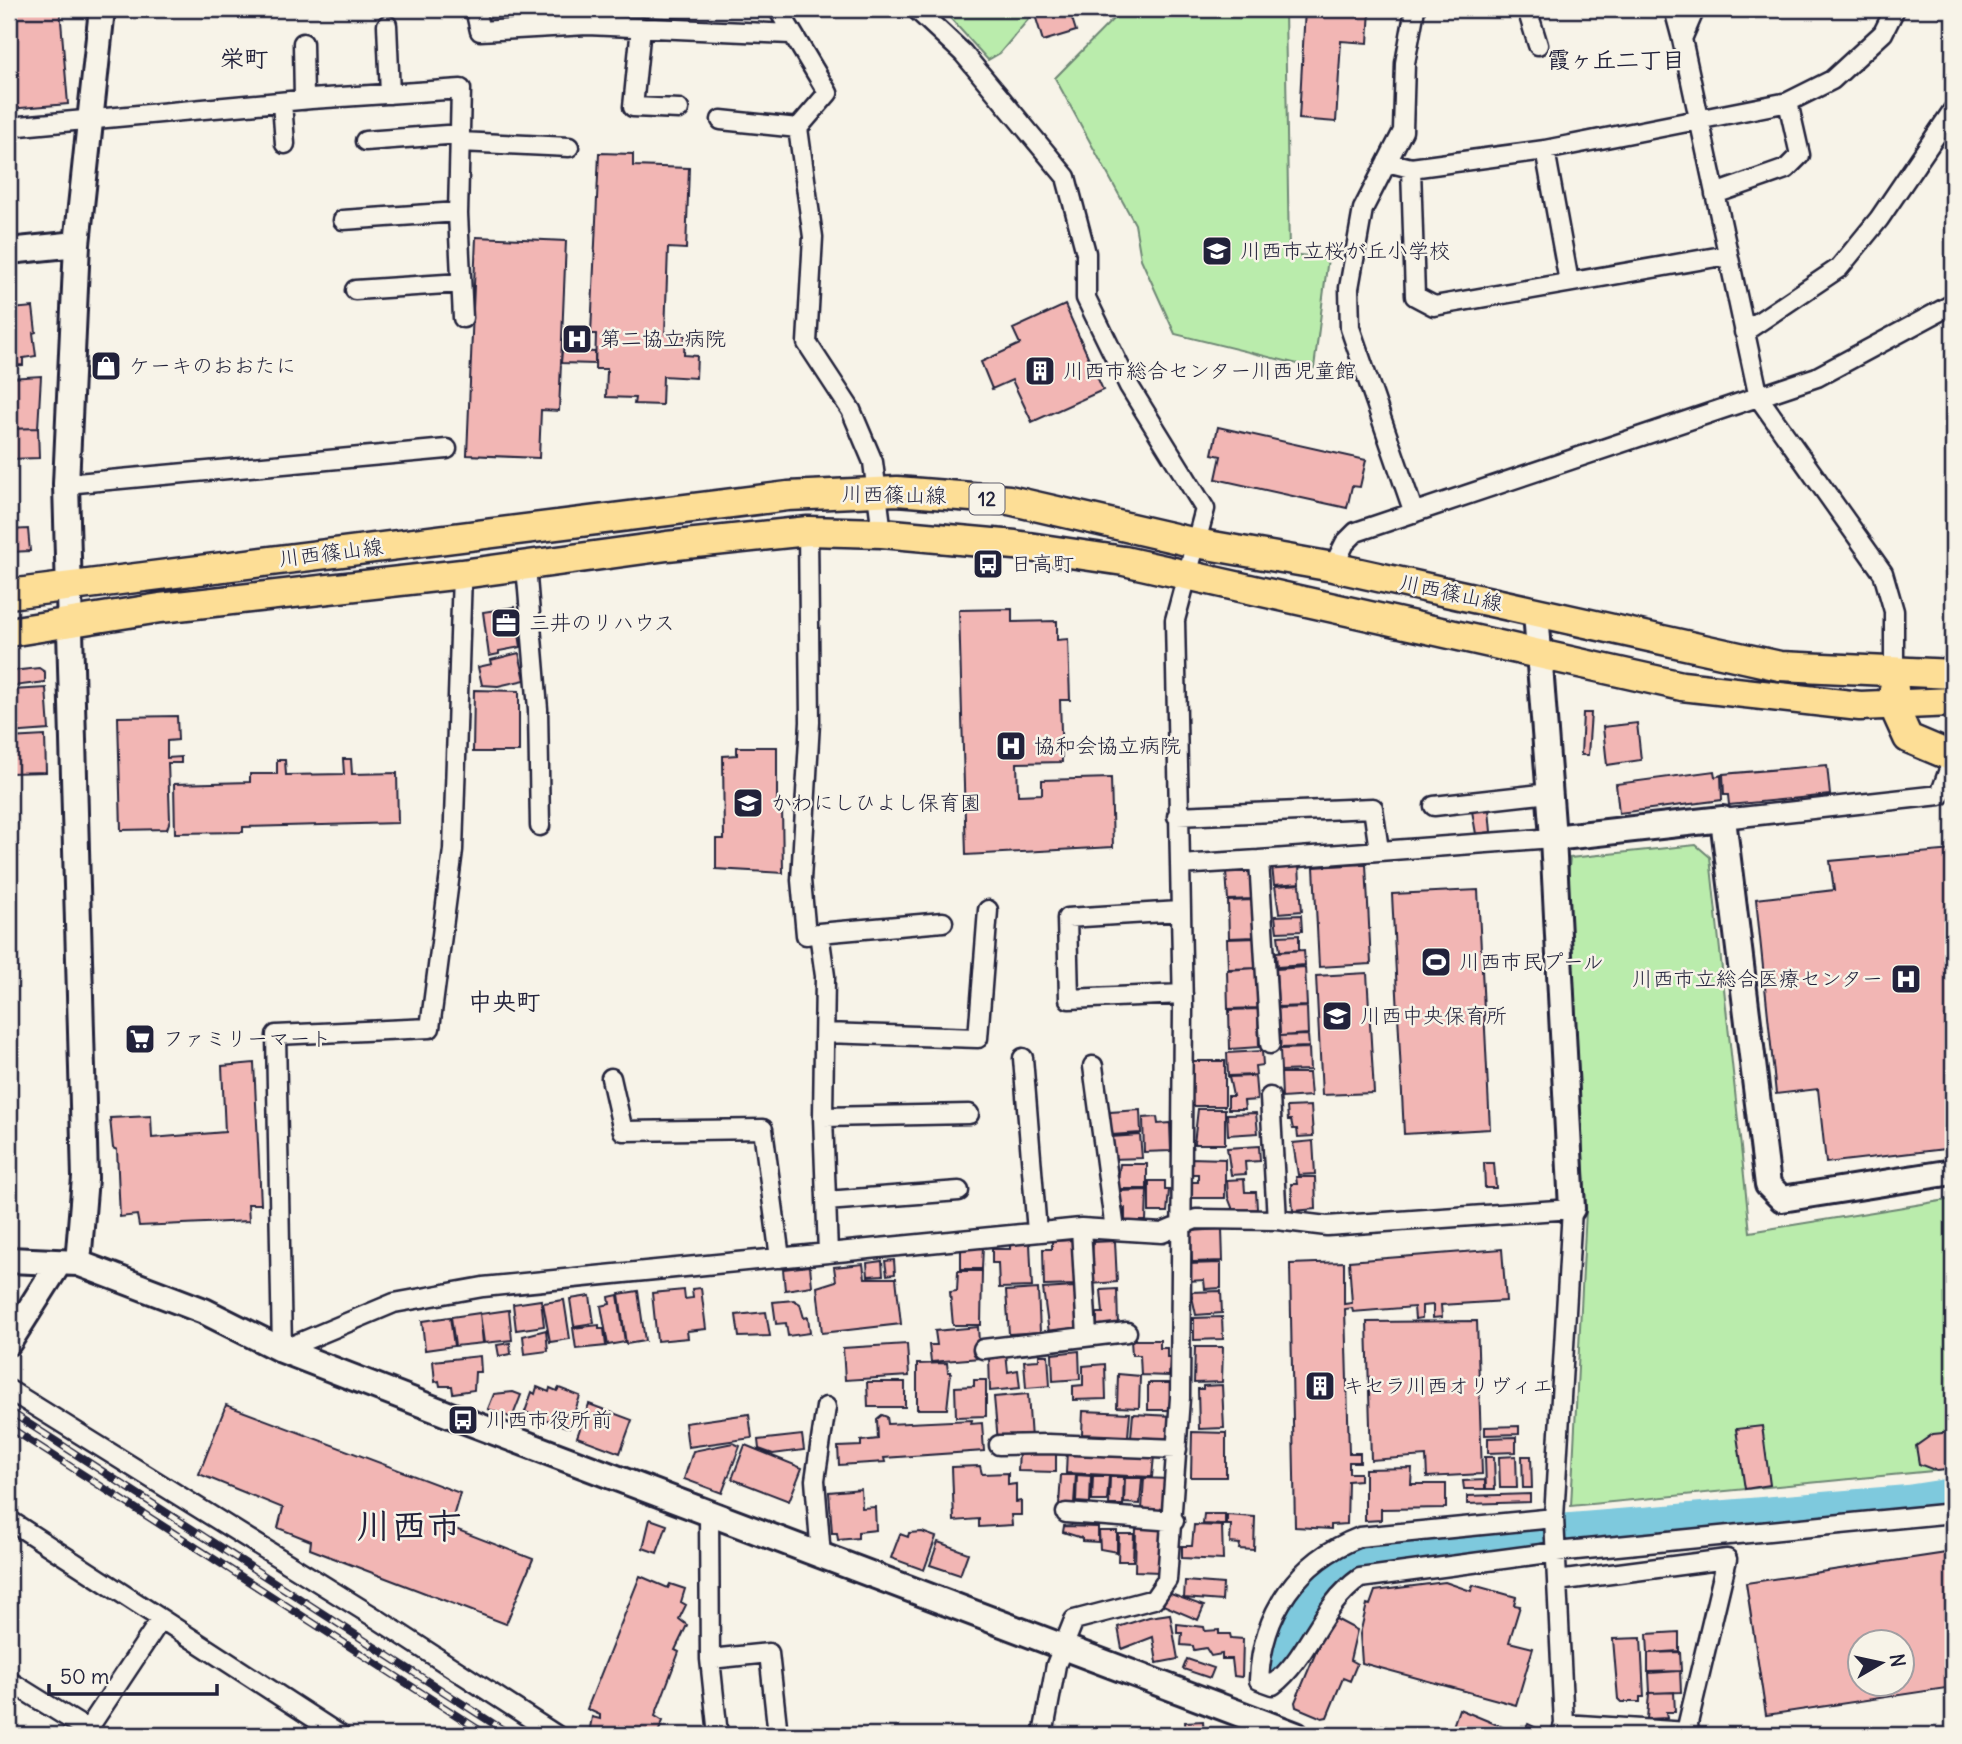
<svg xmlns="http://www.w3.org/2000/svg" width="1962" height="1744" font-family="Delius,'Klee One',sans-serif">
<rect width="100%" height="100%" fill="#f7f3e8"/>
<filter id="ink" filterUnits="userSpaceOnUse"><feTurbulence type="fractalNoise" baseFrequency=".0143" numOctaves="2"/><feDisplacementMap in="SourceGraphic" scale="14" xChannelSelector="R" yChannelSelector="G"/><feConvolveMatrix kernelMatrix="1 2 1 2 8 2 1 2 1" color-interpolation-filters="sRGB"/></filter>
<g filter="url(#ink)">
<path fill="#baecac" stroke="#6e8774" stroke-width="2" d="M942 9H1037L1000 53 988 60Z
M1123 9H1285L1289 254 1328 258 1314 368 1175 334 1141 259 1135 224 1055 78Z
M1696 845 1710 857 1750 1232 1953 1199V1469L1571 1506 1586 1210 1568 876 1570 858Z"/>
<g fill="none" stroke-linecap="round" stroke-linejoin="round">
<path stroke="#7ec9dd" stroke-width="40" d="M1278 1655 1314 1589 1355 1556 1449 1543 1908 1505 1953 1498"/>
</g>
<path fill="#f2b6b4" stroke="#22223b" stroke-width="2" fill-rule="evenodd" d="M9 9H60L68 104 9 109Z
M1055 9H1069L1076 31 1043 41 1035 15Z
M1305 9H1370L1368 43 1341 41 1336 122 1299 119Z
M599 153 633 154V166L689 168 686 249 668 248 665 334 685 335 684 355 697 356 696 378 663 376 662 405 634 404 635 398 606 397 607 369H595L596 334H591Z
M476 237 566 241 559 411 541 410 539 458 467 455Z
M9 283 12 309 33 307 36 332 33 333 36 356 23 358V365L9 366Z
M1065 305 1103 390 1032 422 1012 380 992 389 981 362 1020 344 1013 329Z
M562 351 595 352V364L561 363Z
M41 376 38 428 9 429V378Z
M1218 427 1366 460 1360 487 1352 486 1347 508 1216 479 1221 456 1212 454Z
M38 428 39 458 9 459V429Z
M28 529 30 551 9 552V530Z
M515 607 521 647 499 651V654L489 656 483 612Z
M1012 609V622L1057 621V640L1068 639 1070 700H1060L1062 762 1017 763 1018 795 1042 794V780L1111 778 1113 847 966 855 959 610Z
M519 653 525 680 498 686 482 685 478 667 492 664 491 660Z
M39 668 45 672V682L14 686 12 671Z
M46 688 49 730 9 733V711H13L12 690Z
M474 690 519 691V752H473Z
M1583 713H1591L1588 755H1581Z
M177 716 178 740 167 741V758L181 757V763H168L170 820 167 829 121 830 118 717Z
M1637 723 1641 760 1607 765 1603 727Z
M45 736 46 772 9 773V738Z
M737 747H777V804L782 805 783 873 716 869V839H724L723 756 737 755Z
M343 759H351L352 774 397 773 398 823 243 827V832L175 833 174 784 250 782V774H277V760H285L286 775 344 774Z
M1827 765 1830 795 1729 805 1728 795H1724L1723 774Z
M1714 771 1715 777 1721 775 1722 800 1619 813 1616 784Z
M1489 809 1491 832 1476 834 1472 811Z
M1953 850V1148L1826 1163 1818 1089 1776 1094 1756 899 1834 890 1830 861Z
M1366 864 1371 964 1319 967 1314 867Z
M1299 865 1300 883 1274 885 1272 866Z
M1252 871 1253 899 1228 900 1226 872Z
M1300 884 1302 911 1279 913 1275 886Z
M1478 890 1490 1129 1404 1134 1392 894Z
M1253 900 1254 937 1229 938 1228 901Z
M1301 915 1302 931 1277 932 1275 916Z
M1299 935V950L1280 951 1278 936Z
M1258 938 1259 968 1228 969 1227 939Z
M1304 950 1305 965 1277 967 1276 952Z
M1305 967 1307 1006 1278 1007 1276 969Z
M1257 968 1259 1008 1228 1009 1227 970Z
M1367 973 1374 1093 1322 1095 1316 976Z
M1307 1007 1308 1034 1280 1036 1278 1008Z
M1258 1009 1259 1047 1230 1049 1229 1010Z
M1308 1035 1309 1047 1280 1048 1279 1036Z
M1309 1048 1310 1070 1281 1071 1280 1049Z
M1262 1051 1263 1065 1255 1066 1256 1075 1228 1076 1227 1053Z
M1192 1061H1225V1106H1192Z
M254 1063 261 1204H248L249 1221 139 1226 137 1215 120 1217 117 1150 113 1148 110 1118 151 1116 152 1138 225 1132 222 1066Z
M1281 1073H1309L1311 1096 1282 1098Z
M1255 1076 1257 1100 1244 1101 1245 1109H1228V1096H1233L1229 1077Z
M1311 1106 1313 1136 1298 1137 1297 1129H1293L1291 1120H1288L1287 1107Z
M1198 1109H1225V1144H1194Z
M1140 1110 1141 1133 1111 1135 1110 1112Z
M1256 1113 1258 1133 1228 1135 1227 1114Z
M1157 1117 1158 1124 1170 1123 1171 1151 1144 1152 1143 1118Z
M1140 1135 1142 1158 1112 1159 1111 1137Z
M1313 1141 1315 1174 1298 1175 1293 1143Z
M1259 1146 1260 1161 1245 1162 1246 1174 1231 1175 1227 1148Z
M1190 1158 1225 1159V1198H1189V1182H1198V1174H1190Z
M1484 1163H1494L1496 1188H1485Z
M1120 1164H1147V1189H1117Z
M1296 1177H1315L1316 1209 1293 1211 1291 1184H1297Z
M1244 1179 1245 1192H1256L1257 1209 1233 1210 1228 1197 1227 1180Z
M1149 1181H1165V1190H1169L1167 1212H1149Z
M1147 1190 1146 1221H1125V1208L1120 1207V1191Z
M1222 1229 1223 1261 1192 1262 1191 1231Z
M1074 1240 1077 1285 1044 1286 1043 1249H1052V1241Z
M1115 1241 1117 1282 1090 1284 1093 1242Z
M1030 1243 1032 1287 999 1288 998 1263H992V1249H1010V1244Z
M983 1246 982 1269H961V1248Z
M1502 1249 1506 1301 1441 1305 1442 1317 1433 1318V1305L1422 1306V1318L1415 1319 1414 1307 1353 1312 1352 1308 1345 1309 1349 1453H1360V1462H1349V1473H1360V1480L1348 1481 1347 1524 1331 1525V1529L1295 1527 1290 1264 1344 1262V1304L1352 1303 1349 1261Z
M894 1260 895 1274 887 1275 885 1261Z
M882 1261 883 1275 868 1276 867 1263Z
M1221 1263V1288L1205 1289 1204 1280 1189 1281 1187 1264Z
M863 1264 865 1278H896L901 1324 822 1333 817 1287 836 1281 834 1267Z
M810 1266 812 1286 785 1290 783 1269Z
M958 1271H982L981 1325H953L950 1292 957 1291Z
M1075 1287 1077 1331 1049 1333 1043 1289Z
M701 1288 706 1329 687 1331 688 1338 657 1341 652 1293 684 1290 685 1299 693 1298 692 1289Z
M1038 1289 1040 1332 1009 1334 1006 1291Z
M1117 1289 1118 1326 1097 1328V1313H1103L1101 1290Z
M638 1291 645 1341 626 1344 619 1294Z
M1221 1291 1222 1313 1196 1315 1191 1292Z
M618 1295 625 1342 608 1345 601 1306 610 1304 609 1297Z
M590 1296 594 1323 574 1326 570 1299Z
M541 1300 544 1326 516 1330 513 1304Z
M564 1300 570 1339 550 1342 543 1303Z
M794 1300 800 1304 804 1318 808 1317 810 1333 788 1336 786 1323 776 1324 773 1302Z
M509 1310 512 1340 484 1343 480 1314Z
M766 1312 770 1336 739 1337 736 1315Z
M480 1313 483 1343 455 1346 451 1317Z
M450 1317 454 1346 425 1350 422 1321Z
M1222 1317 1223 1339 1194 1340V1318Z
M1477 1321 1482 1474 1427 1477 1426 1456 1371 1460 1367 1322Z
M599 1325V1329H604L606 1346 576 1349 573 1328Z
M978 1327 980 1358 931 1362 929 1345H937L935 1331Z
M546 1330 548 1351 525 1354 523 1336Z
M1131 1340H1160V1348H1167V1357H1170L1169 1376 1141 1375 1140 1355H1132Z
M510 1343 511 1354 499 1356 497 1345Z
M907 1344 909 1376 845 1380 843 1348Z
M1195 1347H1223L1222 1382 1194 1383Z
M1079 1351 1080 1379 1053 1381 1052 1354Z
M1006 1353 1008 1372 1018 1370 1020 1388 990 1391 989 1355Z
M1039 1355H1048L1050 1386 1026 1388 1024 1361 1039 1360Z
M480 1356 481 1372H475L474 1390 453 1393 452 1386H440L439 1381 435 1382 433 1361Z
M947 1363 948 1372H951L947 1409H917V1364Z
M1105 1364 1106 1399 1073 1400V1386L1083 1385V1366Z
M1118 1374 1140 1376 1139 1408 1117 1407Z
M974 1380H986V1416L956 1417 955 1387 974 1386Z
M867 1382H905V1407H868Z
M1148 1383H1176L1175 1410H1148Z
M1222 1385 1224 1428 1199 1429 1198 1389H1203V1386Z
M537 1387 549 1392 550 1388 557 1391 559 1388 580 1396 569 1428 525 1412 532 1392 535 1394Z
M513 1392 521 1395 512 1418 488 1409 494 1394Z
M1028 1394 1031 1439 998 1442 994 1397Z
M589 1404 632 1420 620 1453 577 1437Z
M226 1405 460 1493 450 1527 533 1559 506 1624 310 1549 311 1541 278 1528 283 1508 199 1474Z
M1083 1411 1130 1413 1128 1436 1082 1434Z
M749 1414 752 1438 688 1447 685 1423Z
M1133 1414 1173 1416 1171 1439 1131 1437Z
M882 1415 887 1417 888 1424 972 1420 971 1424 982 1423 984 1451 884 1458 885 1462 839 1465 838 1447 861 1446V1441L878 1439 877 1419Z
M1519 1426V1434L1485 1435V1427Z
M1762 1426 1770 1485 1745 1489 1736 1429Z
M1192 1432 1226 1433V1477H1191Z
M1953 1432V1469L1937 1471 1919 1464 1916 1446 1933 1434Z
M802 1435 804 1450 773 1454 759 1449 758 1440Z
M1516 1437V1452L1488 1453V1438Z
M733 1443 740 1446 722 1493 684 1479 693 1451Z
M745 1445 802 1468 789 1501 732 1479Z
M1067 1449 1154 1456 1152 1477 1066 1473Z
M1019 1450 1056 1451V1472L1018 1471Z
M1516 1456 1517 1488H1500L1499 1457Z
M1522 1456H1531L1532 1488H1523Z
M1485 1457H1494L1495 1489H1486Z
M980 1466 982 1474 1008 1473V1485L1016 1484V1502L1021 1501V1515H1011L1012 1525 979 1527V1519L954 1521 952 1467Z
M1412 1468 1411 1484H1446V1508L1381 1509V1520L1365 1521V1469Z
M1061 1475H1076L1074 1503 1071 1506 1059 1505Z
M1077 1475 1091 1476 1090 1503 1076 1502Z
M1093 1476H1109L1107 1501H1092Z
M1110 1477H1124L1123 1505H1109Z
M1125 1478H1142L1140 1504 1124 1503Z
M1144 1478 1168 1479 1166 1511 1142 1510Z
M1485 1480V1489H1464L1463 1481Z
M861 1489 862 1508 875 1507 876 1530 858 1532V1538L838 1540 837 1533H832L829 1492Z
M1530 1494V1502L1467 1504V1496Z
M1204 1514H1225V1525L1203 1524Z
M1227 1515 1255 1517 1254 1550 1239 1549 1240 1544 1230 1543 1231 1525H1227Z
M650 1519 667 1525 657 1553 643 1548Z
M1194 1525 1222 1526 1223 1560 1182 1558V1546H1192Z
M1064 1526 1098 1527V1542L1082 1541V1538L1063 1532Z
M1136 1527 1160 1528 1159 1572 1135 1571Z
M1099 1531H1117V1552L1100 1549Z
M922 1532 936 1537 924 1570 891 1558 900 1534 908 1537 909 1533Z
M1119 1534H1134L1133 1561H1118Z
M938 1542 968 1553 960 1575 930 1565Z
M1953 1552V1687L1766 1715 1746 1583ZM1860 1642H1902V1684H1860Z
M640 1576 668 1588 670 1584 685 1589 681 1602 686 1605 679 1619 687 1625 675 1650 679 1652 655 1716 663 1721 657 1735H611L590 1728 592 1717 600 1719V1715L587 1709Z
M1185 1581 1223 1584 1222 1601 1184 1598Z
M1445 1582 1471 1591 1473 1585 1516 1597 1514 1605 1520 1606 1509 1642 1533 1648 1516 1705 1362 1663 1360 1634 1367 1604 1370 1605 1375 1591Z
M1168 1593 1204 1606 1198 1620 1163 1605Z
M1170 1614 1178 1659 1157 1663 1153 1637 1122 1649 1118 1627 1149 1617Z
M1336 1619 1357 1630 1350 1660 1357 1664 1350 1681 1343 1678 1327 1717 1322 1718 1296 1707 1295 1702 1328 1623Z
M1177 1624 1204 1627 1205 1631 1219 1630V1634H1230L1231 1638 1243 1639 1242 1677 1234 1676 1232 1659H1222V1654L1211 1656 1206 1648 1194 1650 1193 1646 1181 1645 1182 1633H1177Z
M1679 1632V1651L1648 1653 1647 1634Z
M1641 1638 1644 1697H1640V1702H1621L1618 1699 1613 1639Z
M1680 1652 1681 1671 1648 1672V1653Z
M1187 1659 1214 1668 1210 1678 1183 1669Z
M1680 1671 1681 1692 1650 1693 1649 1673Z
M1674 1692 1675 1712H1666L1667 1718 1647 1719 1649 1693Z
M1459 1709 1522 1735H1450Z
M1203 1721 1204 1735H1186L1185 1722Z
M1528 1724 1549 1734V1735H1523Z
M1382 1725 1410 1735H1378Z
M1953 1728V1735H1900Z"/>
<g fill="none" stroke-linecap="round" stroke-linejoin="round">
<g stroke="#22223b" stroke-width="23">
<path id="street" d="M475 9 480 31 587 25 791 34
M778 9 828 93 798 128 813 237 807 343 851 410 873 462 882 533
M916 9 963 53 1066 177 1086 253V298L1129 386 1205 509 1175 620 1183 1009 1180 1398 1167 1580 1154 1599 1074 1620 1056 1665 1043 1735
M1527 9 1538 45
M1674 9 1682 39
M1695 9 1682 39 1759 398 1883 573 1894 611V672
M387 25 390 94
M641 27 633 107 679 109
M303 43 304 100
M282 102 285 144
M721 120 798 128
M9 127 311 99 461 89 458 214 463 318
M365 141 460 134
M460 142 569 147
M1545 150 1569 282
M1387 162 1411 168 1545 150 1788 102 1832 80 1883 33 1895 9
M1411 168 1415 296 1434 306 1728 255
M1715 194 1786 169 1800 155 1788 102
M343 220 458 212
M355 290 461 283
M1744 332 1839 268 1879 219 1953 110
M66 484 447 449
M1414 513 1350 328 1349 288 1363 209 1403 131 1405 63 1415 9
M526 566 538 709 540 826
M1333 567 1345 543 1356 532 1817 377 1953 304
M462 574 453 850 430 1028 276 1035 282 1350 394 1303 483 1287 828 1253 823 1117 825 976 819 933 806 935 801 880 810 722 808 531
M1434 806 1550 793
M1177 816 1373 808 1379 850
M1723 819 1940 795 1953 758
M1259 860 1553 838
M1180 865 1259 860 1270 1044
M1180 911 1067 918 1069 999 1183 994
M819 933 943 922
M825 1033 978 1038 988 910
M1023 1058 1037 1232
M1093 1066 1115 1230
M611 1078 623 1131 763 1129 780 1258
M1270 1097 1277 1220
M823 1117 969 1114
M826 1201 959 1191
M1081 1228 1087 1336
M828 1253 1081 1228 1162 1233 1196 1219 1277 1220 1327 1226 1572 1209 1554 1518 1557 1581 1727 1559 1688 1723 1689 1735
M983 1349 1127 1332
M9 1390 379 1620 556 1735
M999 1445 1048 1444 1177 1449
M1066 1513 1174 1521
M709 1514 710 1659 718 1735
M1554 1518 1360 1537C1298 1561 1262 1613 1259 1680L1273 1685C1310 1656 1319 1607 1360 1578L1556 1552 1953 1513
M9 1520 340 1735
M821 1556 815 1480 826 1407
M1557 1581 1564 1724 1561 1735
M710 1659 769 1653 778 1735
M9 1681 96 1735
M1564 1724 1688 1732
M84 1735 161 1619"/>
</g>
<g stroke="#22223b" stroke-width="30">
<path id="secondary" d="M9 251 77 244
M1536 612 1553 838 1723 819 1768 1185 1782 1199 1953 1172
M1553 838 1572 1209
M9 1260 78 1263 204 1311 282 1350 463 1420 1296 1735
M78 1263 85 1178 66 484 77 244 102 9
M9 1342 59 1263"/>
</g>
<g stroke="#22223b" stroke-width="33">
<path id="primary" d="M9 594 788 496 897 491 1009 500 1196 543 1333 567 1780 666 1953 674
M9 632 160 608 462 574 667 546 808 531 882 533 1015 545 1124 561 1682 686 1860 706 1953 702
M1894 689 1893 705 1908 738 1953 757"/>
</g>
<use href="#street" stroke="#f7f3e8" stroke-width="18"/>
<use href="#secondary" stroke="#f7f3e8" stroke-width="24"/>
<use href="#primary" stroke="#fdde96" stroke-width="28"/>
<g stroke="#22223b" stroke-width="8">
<path id="rail" d="M9 1411 511 1735
M9 1427 487 1735"/>
</g>
<use href="#rail" stroke="#f7f3e8" stroke-width="5" stroke-dasharray="16" stroke-linecap="butt"/>
</g>
</g>
<defs>
<g id="school-square" transform="scale(1.575)"><rect x="-9" y="-9" width="18" height="18" rx="4" fill="#22223b" stroke="#f7f3e8"/><path d="M0-5L7-2L0 1L-7-2ZM-4 1L0 2.5L4 1V4Q0 6-4 4Z" fill="#fff"/></g>
<g id="hospital-square" transform="scale(1.575)"><rect x="-9" y="-9" width="18" height="18" rx="4" fill="#22223b" stroke="#f7f3e8"/><path d="M-5-5h3v3.5h4V-5h3V5h-3V1.5h-4V5h-3Z" fill="#fff"/></g>
<g id="shop-square" transform="scale(1.575)"><rect x="-9" y="-9" width="18" height="18" rx="4" fill="#22223b" stroke="#f7f3e8"/><path d="M-5-2.5h2.3a2.7 3.5 0 0 1 5.4 0H5L5.5 6h-11ZM-1.5-2.5h3a1.5 2.3 0 0 0-3 0Z" fill="#fff"/></g>
<g id="building-square" transform="scale(1.575)"><rect x="-9" y="-9" width="18" height="18" rx="4" fill="#22223b" stroke="#f7f3e8"/><path d="M-4-6H4V6H1V3H-1V6H-4ZM-2.5-4.3h1.7v1.8h-1.7ZM.8-4.3h1.7v1.8H.8ZM-2.5-1h1.7V.8h-1.7ZM.8-1h1.7V.8H.8Z" fill="#fff"/></g>
<g id="bus-square" transform="scale(1.575)"><rect x="-9" y="-9" width="18" height="18" rx="4" fill="#22223b" stroke="#f7f3e8"/><path d="M-5-6H5V4H4V6H2V4H-2V6H-4V4H-5ZM-3.5-4V0h7V-4ZM-3.5 1.2v1.5H-2V1.2ZM2 1.2v1.5H3.5V1.2Z" fill="#fff"/></g>
<g id="office-square" transform="scale(1.575)"><rect x="-9" y="-9" width="18" height="18" rx="4" fill="#22223b" stroke="#f7f3e8"/><path d="M-6-3h4V-5.5h4V-3h4V5H-6ZM-1-4.5V-3h2v-1.5ZM-6 0V1H6V0Z" fill="#fff"/></g>
<g id="stadium-square" transform="scale(1.575)"><rect x="-9" y="-9" width="18" height="18" rx="4" fill="#22223b" stroke="#f7f3e8"/><path d="M0-5a6.5 5 0 1 0 0 10a6.5 5 0 1 0 0-10ZM-3.5-1.8h7v3.6h-7Z" fill="#fff"/></g>
<g id="supermarket-square" transform="scale(1.575)"><rect x="-9" y="-9" width="18" height="18" rx="4" fill="#22223b" stroke="#f7f3e8"/><path d="M-6-5.5h2.5l.6 2H6L4.5 2H-2.5L-4.4-4H-6ZM-1.5 3.2a1.3 1.3 0 1 0 .1 0ZM3 3.2a1.3 1.3 0 1 0 .1 0Z" fill="#fff"/></g>
</defs>
<g fill-rule="evenodd">
<use href="#school-square" x="1217" y="251"/>
<use href="#hospital-square" x="577" y="339"/>
<use href="#shop-square" x="106" y="366"/>
<use href="#building-square" x="1040" y="371"/>
<use href="#bus-square" x="988" y="564"/>
<use href="#office-square" x="506" y="623"/>
<use href="#hospital-square" x="1011" y="746"/>
<use href="#school-square" x="748" y="803"/>
<use href="#stadium-square" x="1436" y="962"/>
<use href="#hospital-square" x="1906" y="979"/>
<use href="#school-square" x="1337" y="1016"/>
<use href="#supermarket-square" x="140" y="1039"/>
<use href="#building-square" x="1320" y="1386"/>
<use href="#bus-square" x="463" y="1420"/>
</g>
<g text-anchor="middle" stroke-width="5" stroke-linejoin="round" paint-order="stroke">
<rect fill="#f7f3e8" stroke="#62616f" stroke-width="2" x="969.5" y="483.5" width="35" height="31" rx="5"/>
<g font-size="19" font-weight="bold" fill="#22223b">
<text x="987" y="506">12</text>
</g>
<g font-size="21" fill="#22223b" stroke="#f7f3e8" text-anchor="start">
<text x="1240" y="258">川西市立桜が丘小学校</text>
<text x="600" y="346">第二協立病院</text>
<text x="129" y="373">ケーキのおおたに</text>
<text x="1063" y="378">川西市総合センター川西児童館</text>
<text x="1011" y="571">日高町</text>
<text x="529" y="630">三井のリハウス</text>
<text x="1034" y="753">協和会協立病院</text>
<text x="771" y="810">かわにしひよし保育園</text>
<text x="1459" y="969">川西市民プール</text>
<text x="1883" y="986" text-anchor="end">川西市立総合医療センター</text>
<text x="1360" y="1023">川西中央保育所</text>
<text x="163" y="1046">ファミリーマート</text>
<text x="1343" y="1393">キセラ川西オリヴィエ</text>
<text x="486" y="1427">川西市役所前</text>
</g>
<g font-size="21" fill="#22223b" stroke="#f7f3e8">
<text transform="translate(894 495) rotate(1)" y="7">川西篠山線</text>
<text transform="translate(331 553) rotate(-7)" y="7">川西篠山線</text>
<text transform="translate(1451 593) rotate(12)" y="7">川西篠山線</text>
</g>
<g font-size="23" font-weight="bold" fill="#22223b" stroke="#f7f3e8">
<text x="1616" y="68">霞ヶ丘二丁目</text>
</g>
<g font-size="24" font-weight="bold" fill="#22223b" stroke="#f7f3e8">
<text x="244" y="67">栄町</text>
<text x="504" y="1010">中央町</text>
</g>
<g font-size="35" font-weight="bold" fill="#22223b" stroke="#f7f3e8">
<text x="409" y="1538">川西市</text>
</g>
</g>
<rect width="1962" height="1744" fill="none" stroke="#f7f3e8" stroke-width="35"/>
<rect x="18" y="18" width="1927" height="1709" fill="none" stroke="#22223b" stroke-width="2.5" filter="url(#ink)"/>
<g transform="translate(1881 1663) rotate(81)"><circle r="33" fill="#f7f3e8" stroke="#a29fa3" stroke-width="2"/>
<path d="M0-5L12 26L0 18L-12 26Z" fill="#22223b"/>
<text y="-10" font-size="19" font-weight="bold" text-anchor="middle" fill="#22223b">N</text>
</g>
<path d="M49 1684v10h168v-10" fill="none" stroke="#22223b" stroke-width="3.5"/>
<text x="60" y="1684" font-size="21" fill="#22223b" stroke="#f7f3e8" stroke-width="5" paint-order="stroke">50 m</text>
</svg>
